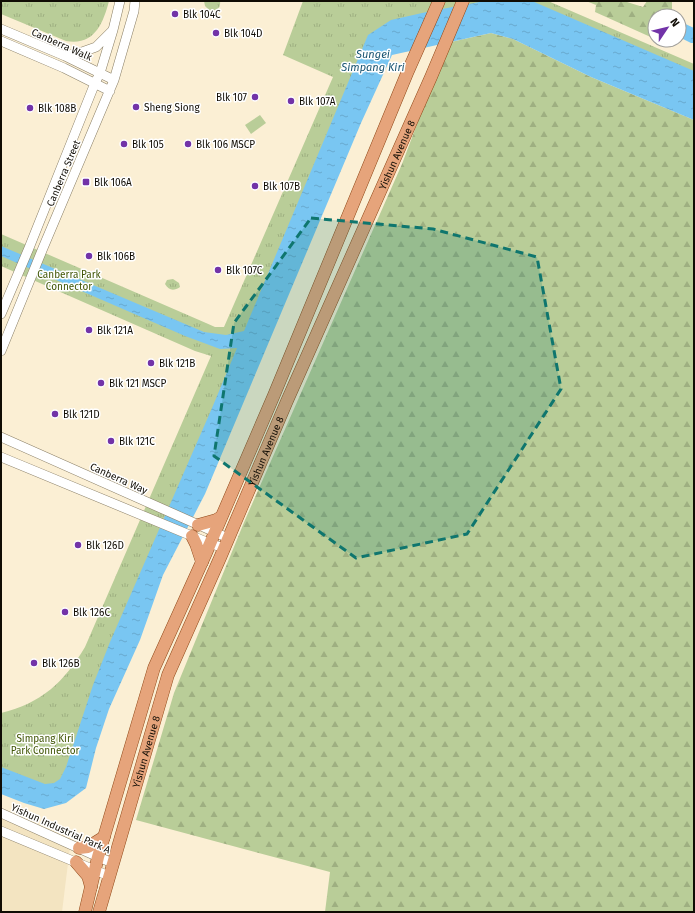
<svg xmlns="http://www.w3.org/2000/svg" width="695" height="913" font-family="'Fira Sans',sans-serif">
<defs>
<pattern id="grass-tufts" width="24" height="20" patternUnits="userSpaceOnUse"><rect width="24" height="20" fill="#b9cd98"/><path d="M3 7l-1-3M5 7V3M7 7l1-3M15 17l-1-3M17 17v-4M19 17l1-3" fill="none" stroke="#9eaf81"/></pattern>
<pattern id="forest-firs" width="22" height="20" patternUnits="userSpaceOnUse"><rect width="22" height="20" fill="#b9cd98"/><path d="M5 1l3.5 6h-7zM16 11l3.5 6h-7z" fill="#9eaf81"/></pattern>
<pattern id="water-ripples" width="26" height="14" patternUnits="userSpaceOnUse"><rect width="26" height="14" fill="#79c6f2"/><path d="M2 4q2-2 4 0t4 0M15 11q2-2 4 0t4 0" fill="none" stroke="#68a9ce"/></pattern>
</defs>
<rect width="100%" height="100%" fill="#fbefd4"/>
<path fill="#f3e4c1" d="M1 809 71 839 62 912H1Z"/>
<path fill="url(#grass-tufts)" d="M1 1H109C103 24 94 46 66 41L1 14Z
M204 1H220C221 9 216 11 209 10L205 6Z
M303 1H548L694 64V91L511 9 373 56 78 780 44 798 1 779V713C42 703 64 682 85 647L211 356 195 351 1 266V234L206 323 215 327H224L333 77 283 55Z
M173 279 179 283 180 287C174 291 169 291 165 284L167 280Z"/>
<path fill="url(#forest-firs)" d="M586 1H626L627 2 643 7 647 1H672V10L667 16H655V39L595 12 596 5Z
M491 33 513 39 591 77 694 120V912H325L330 872 136 820 174 693 245 520 402 164 428 95 451 42Z"/>
<path fill="#b9cd98" d="M260 115 266 123 251 134 245 125Z"/>
<path fill="url(#water-ripples)" d="M485 1H532L694 71V120L591 77 513 39 491 33 392 55 361 123 205 494 163 575 140 640 109 709 96 748 86 788 66 803 44 809 24 803 1 794V767L45 784 54 783 60 779 66 767 93 685 110 642 212 408 237 348 220 349 185 336 1 256V246L204 332 226 335 244 331 368 35 391 20 431 11Z
M679 21 694 28V43H691L679 37Z"/>
<g fill="none" stroke-linecap="round" stroke-linejoin="round">
<g stroke="#8a7f66" stroke-width="10">
<path id="minor" d="M1 29 65 56 114 80
M1 41 64 68 110 91
M65 56 82 52 96 47 112 31
M1 314 29 248 95 83 100 73 113 30 120 1
M1 351 43 248 114 80 134 11 135 1
M1 437 228 538
M1 457 209 543 224 548
M1 813 98 857 113 863
M1 831 109 876"/>
</g>
<g stroke="#904818" stroke-width="13">
<g id="major">
<path d="M198 525 216 520 221 517"/>
<path d="M192 536 196 544 202 562"/>
<path d="M79 848 88 847 104 837"/>
<path d="M76 862 88 876 91 887"/>
<path d="M85 912 98 857 154 668 206 553 274 395 408 71 439 1"/>
<path id="s1" d="M99 912 168 675 220 558 287 401 431 77 463 1"/>
</g>
</g>
<use href="#minor" stroke="#fff" stroke-width="9"/>
<use href="#major" stroke="#e6a47b" stroke-width="12"/>
</g>
<path fill="#0f766e" fill-opacity="0.2" stroke="#0f766e" stroke-width="3" stroke-dasharray="8 5" stroke-linejoin="round" d="M311 218 433 229 537 257 561 389 467 534 356 558 214 456 234 323Z"/>
<g fill="#7233a8" stroke="#fff" stroke-width="1.5">
<circle cx="175" cy="14" r="4"/>
<circle cx="216" cy="33" r="4"/>
<circle cx="255" cy="97" r="4"/>
<circle cx="291" cy="101" r="4"/>
<circle cx="136" cy="107" r="4"/>
<circle cx="30" cy="108" r="4"/>
<circle cx="124" cy="144" r="4"/>
<circle cx="188" cy="144" r="4"/>
<rect x="82" y="178" width="8" height="8" rx="2"/>
<circle cx="255" cy="186" r="4"/>
<circle cx="89" cy="256" r="4"/>
<circle cx="218" cy="270" r="4"/>
<circle cx="89" cy="330" r="4"/>
<circle cx="151" cy="363" r="4"/>
<circle cx="101" cy="383" r="4"/>
<circle cx="55" cy="414" r="4"/>
<circle cx="111" cy="441" r="4"/>
<circle cx="78" cy="545" r="4"/>
<circle cx="65" cy="612" r="4"/>
<circle cx="34" cy="663" r="4"/>
</g>
<g text-anchor="middle" stroke-width="3" stroke-linejoin="round" paint-order="stroke">
<g font-size="10" fill="#100c04" stroke="#fff" text-anchor="start">
<text x="183" y="18">Blk 104C</text>
<text x="224" y="37">Blk 104D</text>
<text x="247" y="101" text-anchor="end">Blk 107</text>
<text x="299" y="105">Blk 107A</text>
<text x="144" y="111">Sheng Siong</text>
<text x="38" y="112">Blk 108B</text>
<text x="132" y="148">Blk 105</text>
<text x="196" y="148">Blk 106 MSCP</text>
<text x="94" y="186">Blk 106A</text>
<text x="263" y="190">Blk 107B</text>
<text x="97" y="260">Blk 106B</text>
<text x="226" y="274">Blk 107C</text>
<text x="97" y="334">Blk 121A</text>
<text x="159" y="367">Blk 121B</text>
<text x="109" y="387">Blk 121 MSCP</text>
<text x="63" y="418">Blk 121D</text>
<text x="119" y="445">Blk 121C</text>
<text x="86" y="549">Blk 126D</text>
<text x="73" y="616">Blk 126C</text>
<text x="42" y="667">Blk 126B</text>
</g>
<g font-size="10" fill="#100c04" stroke="#fff">
<text transform="translate(62 44) rotate(24)" y="4">Canberra Walk</text>
<text dy="4" stroke="none"><textPath href="#s1" startOffset="815">Yishun Avenue 8</textPath></text>
<text transform="translate(63 173) rotate(-67)" y="4">Canberra Street</text>
<text dy="4" stroke="none"><textPath href="#s1" startOffset="491">Yishun Avenue 8</textPath></text>
<text transform="translate(119 478) rotate(24)" y="4">Canberra Way</text>
<text dy="4" stroke="none"><textPath href="#s1" startOffset="167">Yishun Avenue 8</textPath></text>
<text transform="translate(61 828) rotate(24)" y="4">Yishun Industrial Park A</text>
</g>
<g font-size="10" fill="#415606" stroke="#fff">
<text x="69" y="278">Canberra Park<tspan x="69" dy="12">Connector</tspan></text>
<text x="45" y="742">Simpang Kiri<tspan x="45" dy="12">Park Connector</tspan></text>
</g>
<g font-size="11" font-style="italic" fill="#175371" stroke="#fff">
<text x="373" y="58">Sungei<tspan x="373" dy="13">Simpang Kiri</tspan></text>
</g>
</g>
<rect width="695" height="913" fill="none" stroke="#100c04" stroke-width="4"/>
<g transform="translate(667 28) rotate(55)"><circle r="19" fill="#ffffff" stroke="#9f9e9b"/>
<path d="M0-3L7 15L0 10L-7 15Z" fill="#7233a8"/>
<text y="-6" font-size="11" font-weight="bold" text-anchor="middle" fill="#100c04">N</text>
</g>
</svg>
